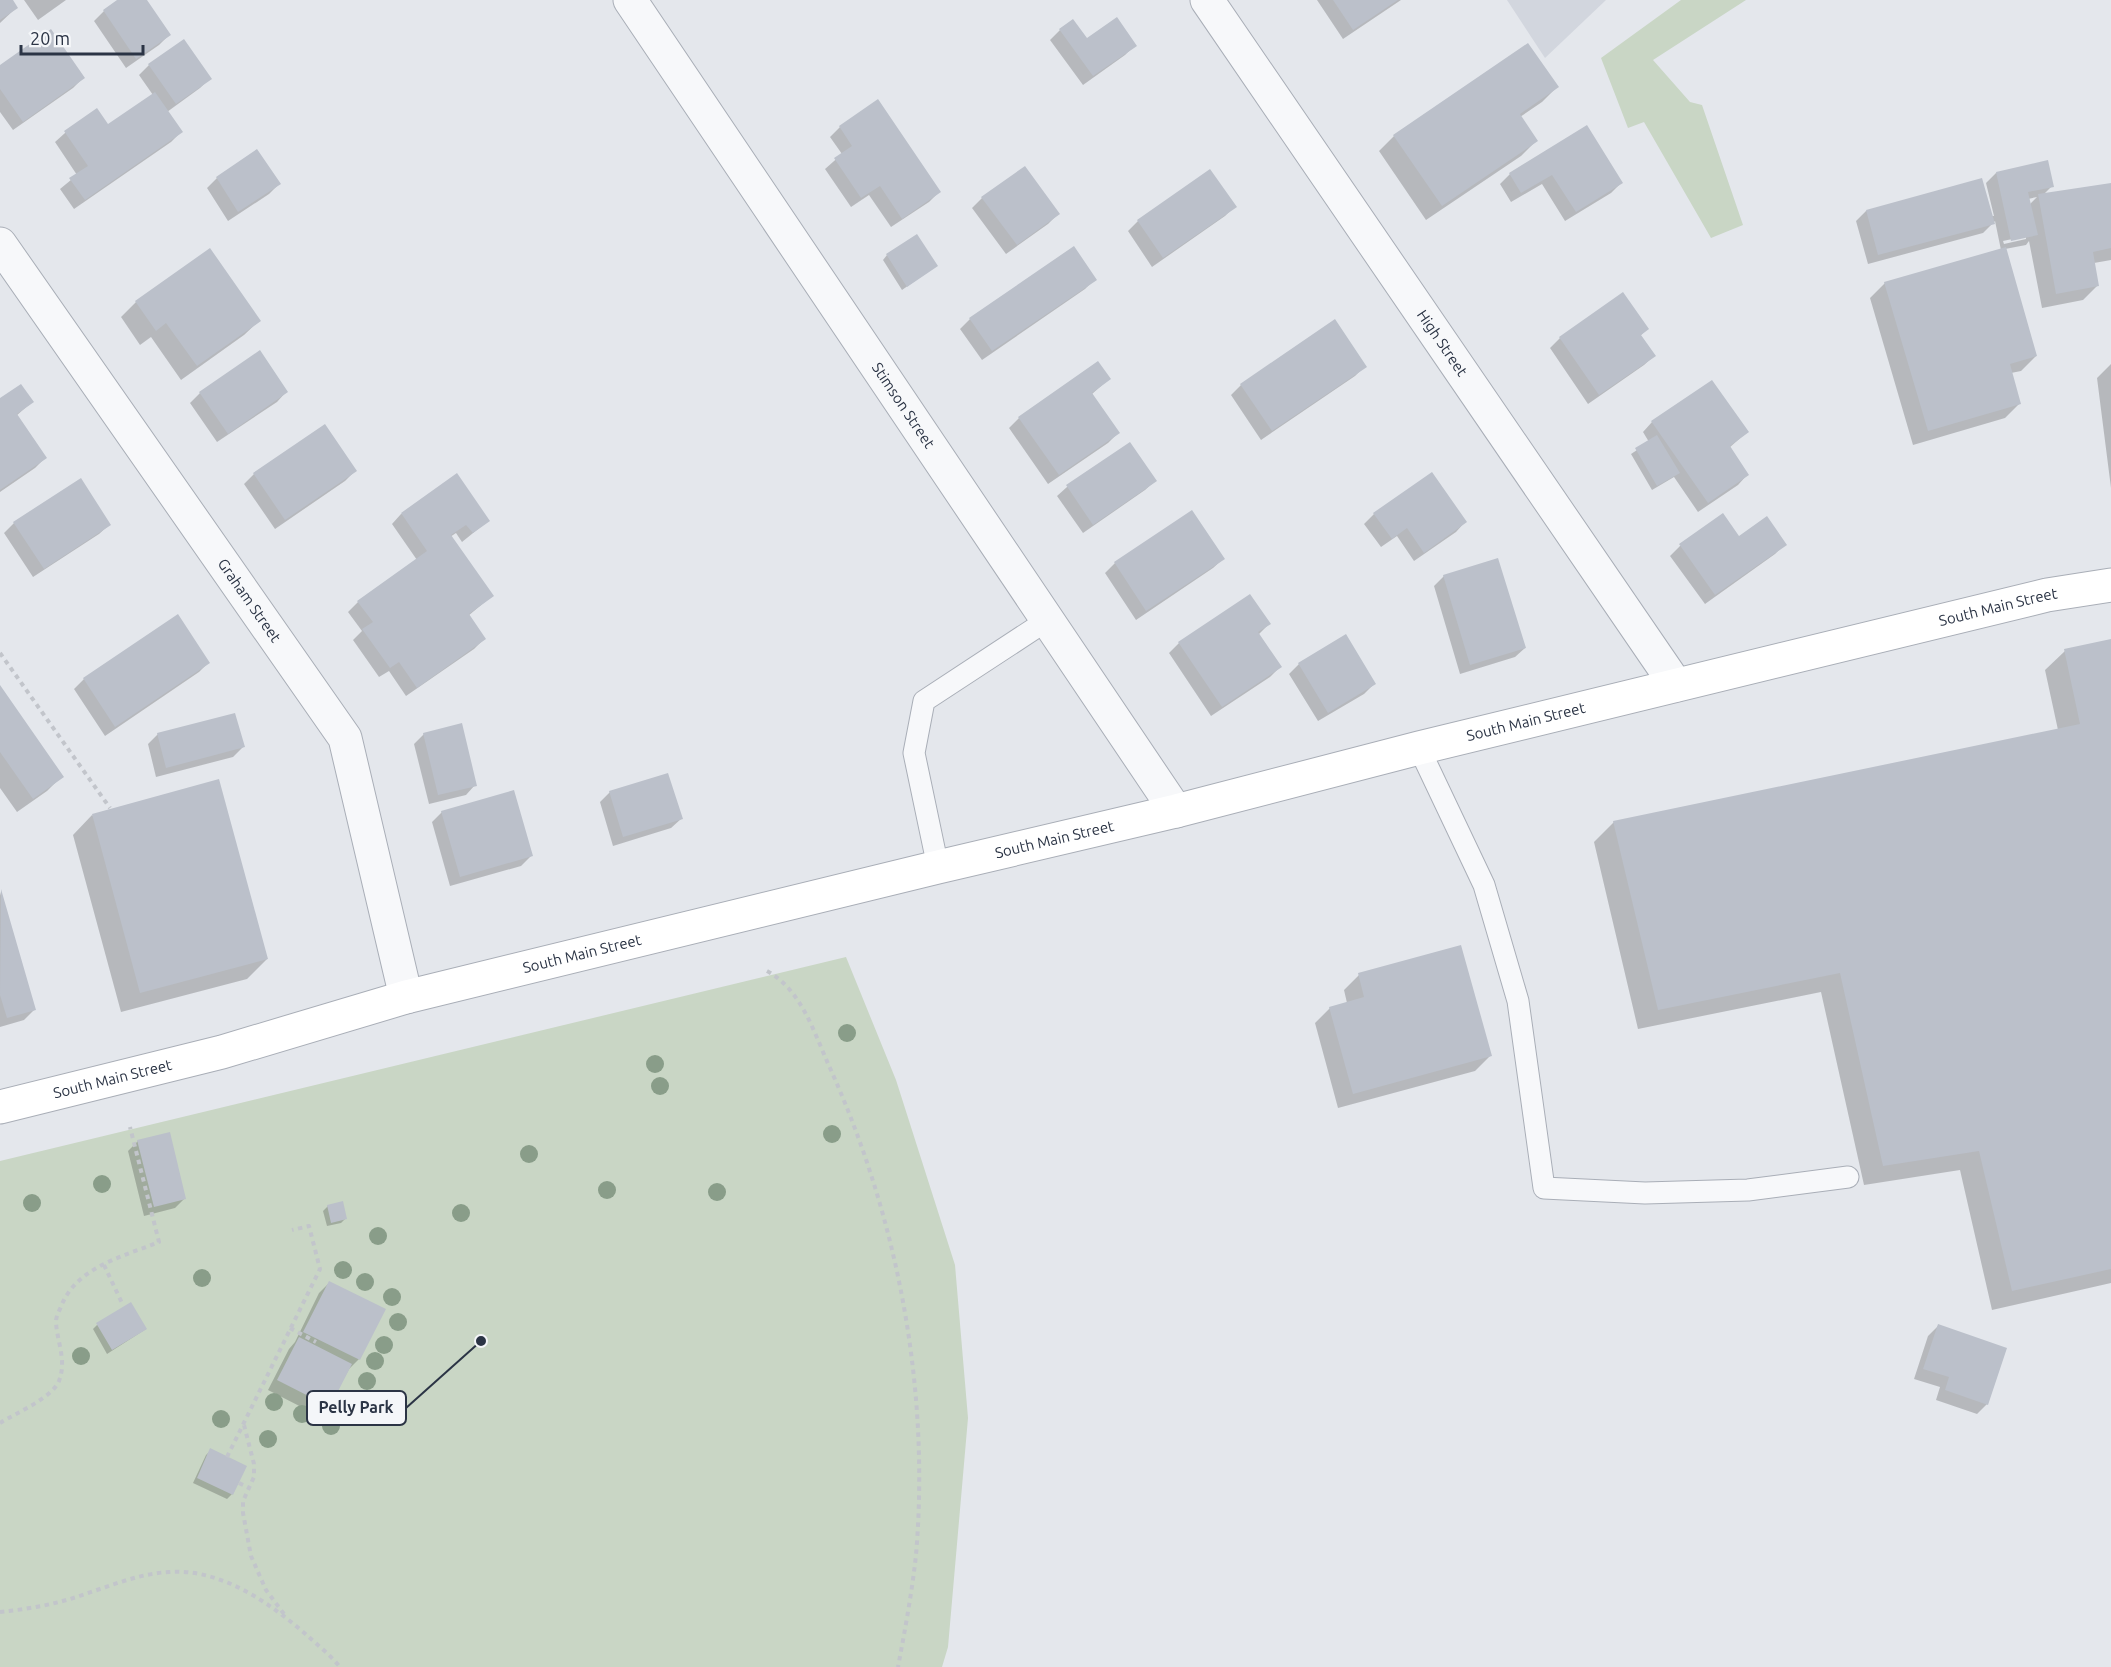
<svg xmlns="http://www.w3.org/2000/svg" width="2111" height="1667" font-family="Ubuntu,sans-serif">
<rect width="100%" height="100%" fill="#e4e7ec"/>
<path fill="#d2d6de" d="M1507 0H1606L1545 58Z"/>
<path fill="#c9d6c5" d="M1681 0H1746L1653 60 1690 102 1702 105 1743 225 1711 238 1644 122 1628 128 1601 58Z
M846 957 896 1080 955 1265 968 1418 948 1647 942 1667H0V1161Z"/>
<path fill="#0003" fill-rule="evenodd" d="M0 0H11L16 8 0 23Z
M24 0H66L38 20Z
M120 0H145L169 35 159 45 126 68 94 21 104 11Z
M1317 0H1401L1343 39Z
M1060 30 1086 40 1135 45 1125 55 1083 85 1050 40Z
M149 65 210 78 200 88 167 112 181 132 171 142 74 209 60 189 77 175 55 142 65 133 97 110 108 126 153 95 139 75Z
M0 67 83 78 73 88 13 130 0 112Z
M1557 87 1542 102 1520 117 1536 141 1521 156 1426 220 1379 151 1394 136Z
M877 101 939 192 929 202 891 227 869 195 851 207 825 169 842 154 830 137 840 127Z
M1587 127 1621 183 1611 193 1565 221 1542 184 1511 202 1500 184 1510 174Z
M257 151 279 184 269 194 228 221 207 188 217 178Z
M1210 171 1235 206 1225 216 1152 267 1128 231 1138 221Z
M1996 173 2052 186 2043 195 2111 185V260L2094 263 2098 285 2083 300 2042 308 2029 241 2026 245 2005 249 2036 356 2021 371 2011 373 2020 403 2005 418 1913 445 1870 298 1885 283 2001 250 1995 221 1983 233 1868 264 1856 221 1866 211 1994 216 1986 183ZM2037 197 2029 205 2028 199ZM2026 236V239L2004 244 2003 241Z
M982 198 1058 214 1048 224 1006 254 972 208Z
M1074 248 1095 279 1085 289 982 360 960 329 970 319Z
M887 255 936 266 902 290 883 260Z
M136 302 259 321 244 335 181 380 151 337 140 345 121 317Z
M1334 321 1365 366 1355 376 1261 440 1231 395 1241 385Z
M1647 329 1640 336 1654 356 1644 365 1588 404 1550 348 1560 338Z
M2111 364V488L2097 378Z
M1109 379 1092 394 1118 433 1108 443 1048 484 1009 428 1019 418Z
M286 392 277 402 217 442 190 403 200 393Z
M0 400 32 402 16 416 45 458 35 468 0 492Z
M1652 422 1747 432 1729 448 1747 475 1738 485 1698 512 1674 477 1652 490 1631 454 1649 442 1643 432Z
M355 471 345 481 275 529 244 484 254 474Z
M1155 481 1145 490 1083 533 1057 496 1067 487Z
M1192 512 1223 559 1213 568 1136 620 1105 573 1115 563Z
M401 514 488 521 462 542 456 533 450 537 492 596 468 616 484 639 474 649 406 696 389 671 379 677 353 640 362 631 348 612 358 602 417 560 392 524Z
M1374 514 1465 522 1456 532 1414 561 1397 536 1381 547 1364 524Z
M14 523 109 525 99 534 33 577 4 533Z
M1739 538 1785 544 1775 554 1705 604 1670 556 1680 546Z
M1444 576 1525 648 1515 657 1460 674 1434 586Z
M1250 596 1269 624 1258 635 1280 667 1270 677 1211 716 1169 653 1179 643Z
M178 616 208 663 199 672 105 736 74 689 84 679Z
M2111 640V1283L1992 1310 1960 1170 1864 1185 1821 992 1638 1029 1594 842 1614 822 2058 730 2045 670 2065 651Z
M1299 664 1374 684 1364 694 1318 721 1289 674Z
M0 688 62 776 47 791 17 812 0 788Z
M158 734 243 747 233 757 156 777 148 744Z
M424 734 475 785 466 795 429 804 414 744Z
M610 792 681 819 671 828 613 846 600 802Z
M442 812 531 856 521 866 450 886 432 822Z
M92 815 267 959 247 979 121 1012 73 835Z
M0 892 34 1010 24 1020 0 1027Z
M1359 975 1490 1056 1475 1071 1338 1108 1315 1023 1330 1008 1347 1003 1344 990Z
M138 1141 185 1198 175 1208 144 1216 128 1151Z
M328 1206 346 1218 341 1223 327 1226 323 1211Z
M329 1283 359 1359 349 1369 329 1406 319 1416 268 1390 289 1349 295 1342 319 1293Z
M97 1325 146 1329 107 1354 93 1329Z
M1938 1326 1987 1404 1977 1414 1936 1400 1940 1387 1914 1379 1928 1336Z
M211 1450 232 1494 227 1499 193 1483 206 1455Z"/>
<path fill="#bbc0ca" d="M0 0H13L18 8 0 20Z
M117 0H147L171 35 136 59 103 10Z
M1333 0H1398L1353 30Z
M1117 17 1137 46 1093 76 1059 29 1073 19 1087 38Z
M51 29 85 78 23 122 0 89V65Z
M184 39 212 79 176 104 148 64Z
M1528 43 1559 87 1520 114 1538 141 1442 206 1393 135Z
M155 92 183 132 85 200 69 178 88 166 64 131 97 108 108 124Z
M878 99 941 192 902 219 880 186 861 198 834 158 852 146 839 126Z
M1587 125 1623 183 1576 212 1552 175 1521 193 1509 173Z
M257 149 281 184 238 212 216 177Z
M2048 160 2054 187 2028 192 2038 235 2011 241 1996 172Z
M1025 166 1060 214 1017 245 981 197Z
M1210 169 1237 207 1163 258 1137 220Z
M1982 178 1995 224 1878 255 1866 210Z
M2111 183V248L2093 252 2099 286 2056 294 2038 194Z
M917 234 938 266 907 287 886 254Z
M1074 246 1097 280 992 351 969 318Z
M2006 247 2037 356 2010 364 2021 404 1928 431 1884 282Z
M210 248 261 321 197 366 166 323 156 331 135 301Z
M1623 292 1649 329 1641 335 1656 356 1599 395 1559 337Z
M1335 319 1367 367 1272 431 1240 384Z
M260 350 288 392 228 434 199 392Z
M1098 361 1111 379 1092 393 1120 433 1059 475 1018 417Z
M1712 380 1749 432 1730 446 1749 475 1708 503 1651 421Z
M21 384 34 402 17 414 47 458 0 490V398Z
M325 424 357 471 285 520 253 473Z
M1657 435 1680 473 1657 486 1635 448Z
M1130 442 1157 481 1093 525 1066 485Z
M1432 472 1467 522 1424 553 1407 528 1392 539 1373 513Z
M457 473 490 521 473 533 466 525 451 535 494 596 469 614 486 639 417 688 399 662 390 668 362 629 373 622 357 601 427 551 401 513Z
M81 478 111 525 44 569 13 522Z
M1192 510 1225 559 1146 611 1114 562Z
M1723 513 1739 536 1767 516 1787 545 1715 595 1679 544Z
M1498 558 1526 648 1470 665 1443 575Z
M1250 594 1271 624 1258 632 1282 667 1222 707 1178 642Z
M178 614 210 663 115 727 83 678Z
M1346 634 1376 684 1328 713 1298 663Z
M2111 639V1269L2012 1291 1979 1151 1883 1166 1840 973 1658 1010 1613 821 2080 724 2064 649Z
M0 685 64 777 33 799 0 752Z
M235 713 245 747 166 768 157 733Z
M462 723 477 786 438 795 423 733Z
M668 773 683 819 623 837 609 791Z
M219 779 268 959 140 993 92 814Z
M514 790 533 856 460 877 441 811Z
M1 889 36 1010 7 1018 0 995Z
M1461 945 1492 1056 1353 1094 1329 1007 1364 997 1358 973Z
M170 1132 186 1199 154 1207 137 1140Z
M343 1201 347 1219 331 1223 327 1205Z
M329 1281 386 1309 360 1360 303 1332Z
M131 1302 147 1329 112 1350 96 1323Z
M1938 1324 2007 1348 1988 1405 1945 1390 1949 1377 1923 1369Z
M299 1337 352 1364 330 1407 277 1380Z
M210 1448 247 1466 233 1495 197 1478Z"/>
<g fill="none" stroke-linecap="round" stroke-linejoin="round">
<g stroke="#a9aeb7" stroke-width="23">
<path id="lane" d="M1419 748 1484 885 1518 1001 1544 1188 1645 1193 1748 1190 1848 1177
M938 867 914 753 924 701 1046 621"/>
</g>
<g stroke="#a9aeb7" stroke-width="35">
<g id="street">
<path id="s1" d="M630 0 1176 811"/>
<path id="s2" d="M1207 0 1676 685"/>
<path id="s3" d="M0 244 345 738 406 997"/>
</g>
</g>
<g stroke="#a9aeb7" stroke-width="35">
<g id="secondary">
<path id="s4" d="M0 1107 222 1052 406 997 938 867 1176 811 1419 748 2047 595 2111 585"/>
</g>
</g>
<path stroke="#c2c5cb" stroke-width="4" stroke-dasharray="4.5 4.5" stroke-linecap="butt" d="M0 653 110 808
M767 971C802 990 814 1033 830 1068 898 1219 930 1389 916 1555 912 1592 905 1630 898 1667
M104 1265 122 1303
M290 1328 316 1342
M0 1423C16 1413 52 1398 59 1381 67 1360 57 1342 56 1322 56 1317 58 1313 60 1309 75 1267 122 1257 159 1242L130 1127
M244 1425 254 1464V1477L243 1501V1513L251 1556 266 1590 284 1614
M227 1457 320 1269 309 1226 292 1230
M239 1483 249 1488
M0 1612C19 1610 40 1607 59 1602 95 1593 131 1574 169 1572 222 1568 273 1605 310 1638 320 1647 331 1656 340 1667"/>
<use href="#lane" stroke="#f7f8fa" stroke-width="21"/>
<use href="#street" stroke="#f7f8fa" stroke-width="33"/>
<use href="#secondary" stroke="#fff" stroke-width="33"/>
</g>
<g fill="#899d89">
<circle cx="847" cy="1033" r="9"/>
<circle cx="655" cy="1064" r="9"/>
<circle cx="660" cy="1086" r="9"/>
<circle cx="832" cy="1134" r="9"/>
<circle cx="529" cy="1154" r="9"/>
<circle cx="102" cy="1184" r="9"/>
<circle cx="607" cy="1190" r="9"/>
<circle cx="717" cy="1192" r="9"/>
<circle cx="32" cy="1203" r="9"/>
<circle cx="461" cy="1213" r="9"/>
<circle cx="378" cy="1236" r="9"/>
<circle cx="343" cy="1270" r="9"/>
<circle cx="202" cy="1278" r="9"/>
<circle cx="365" cy="1282" r="9"/>
<circle cx="392" cy="1297" r="9"/>
<circle cx="398" cy="1322" r="9"/>
<circle cx="384" cy="1345" r="9"/>
<circle cx="81" cy="1356" r="9"/>
<circle cx="375" cy="1361" r="9"/>
<circle cx="367" cy="1381" r="9"/>
<circle cx="274" cy="1402" r="9"/>
<circle cx="302" cy="1414" r="9"/>
<circle cx="221" cy="1419" r="9"/>
<circle cx="331" cy="1426" r="9"/>
<circle cx="268" cy="1439" r="9"/>
</g>
<g text-anchor="middle" stroke-width="6" stroke-linejoin="round" paint-order="stroke">
<g font-size="15" fill="#2b3445" stroke="#f4f6f9">
<text dy="5" stroke="none"><textPath href="#s2" startOffset="416">High Street</textPath></text>
<text dy="5" stroke="none"><textPath href="#s1" startOffset="489">Stimson Street</textPath></text>
<text dy="5" stroke="none"><textPath href="#s3" startOffset="435">Graham Street</textPath></text>
<text dy="5" stroke="none"><textPath href="#s4" startOffset="2060">South Main Street</textPath></text>
<text dy="5" stroke="none"><textPath href="#s4" startOffset="1574">South Main Street</textPath></text>
<text dy="5" stroke="none"><textPath href="#s4" startOffset="1088">South Main Street</textPath></text>
<text dy="5" stroke="none"><textPath href="#s4" startOffset="602">South Main Street</textPath></text>
<text dy="5" stroke="none"><textPath href="#s4" startOffset="116">South Main Street</textPath></text>
</g>
</g>
<path fill="none" stroke="#2b3445" stroke-width="2" d="M481 1341L406 1408"/>
<circle fill="#2b3445" stroke="#f4f6f9" stroke-width="2" cx="481" cy="1341" r="6"/>
<rect fill="#f4f6f9" stroke="#2b3445" stroke-width="2" x="307" y="1391" width="99" height="34" rx="6"/>
<g font-size="16" text-anchor="middle" font-weight="bold" fill="#2b3445">
<text x="356" y="1413">Pelly Park</text>
</g>
<path d="M21 45v9h122v-9" fill="none" stroke="#2b3445" stroke-width="3"/>
<text x="30" y="45" font-size="18" fill="#2b3445" stroke="#f4f6f9" stroke-width="4.5" paint-order="stroke">20 m</text>
</svg>
